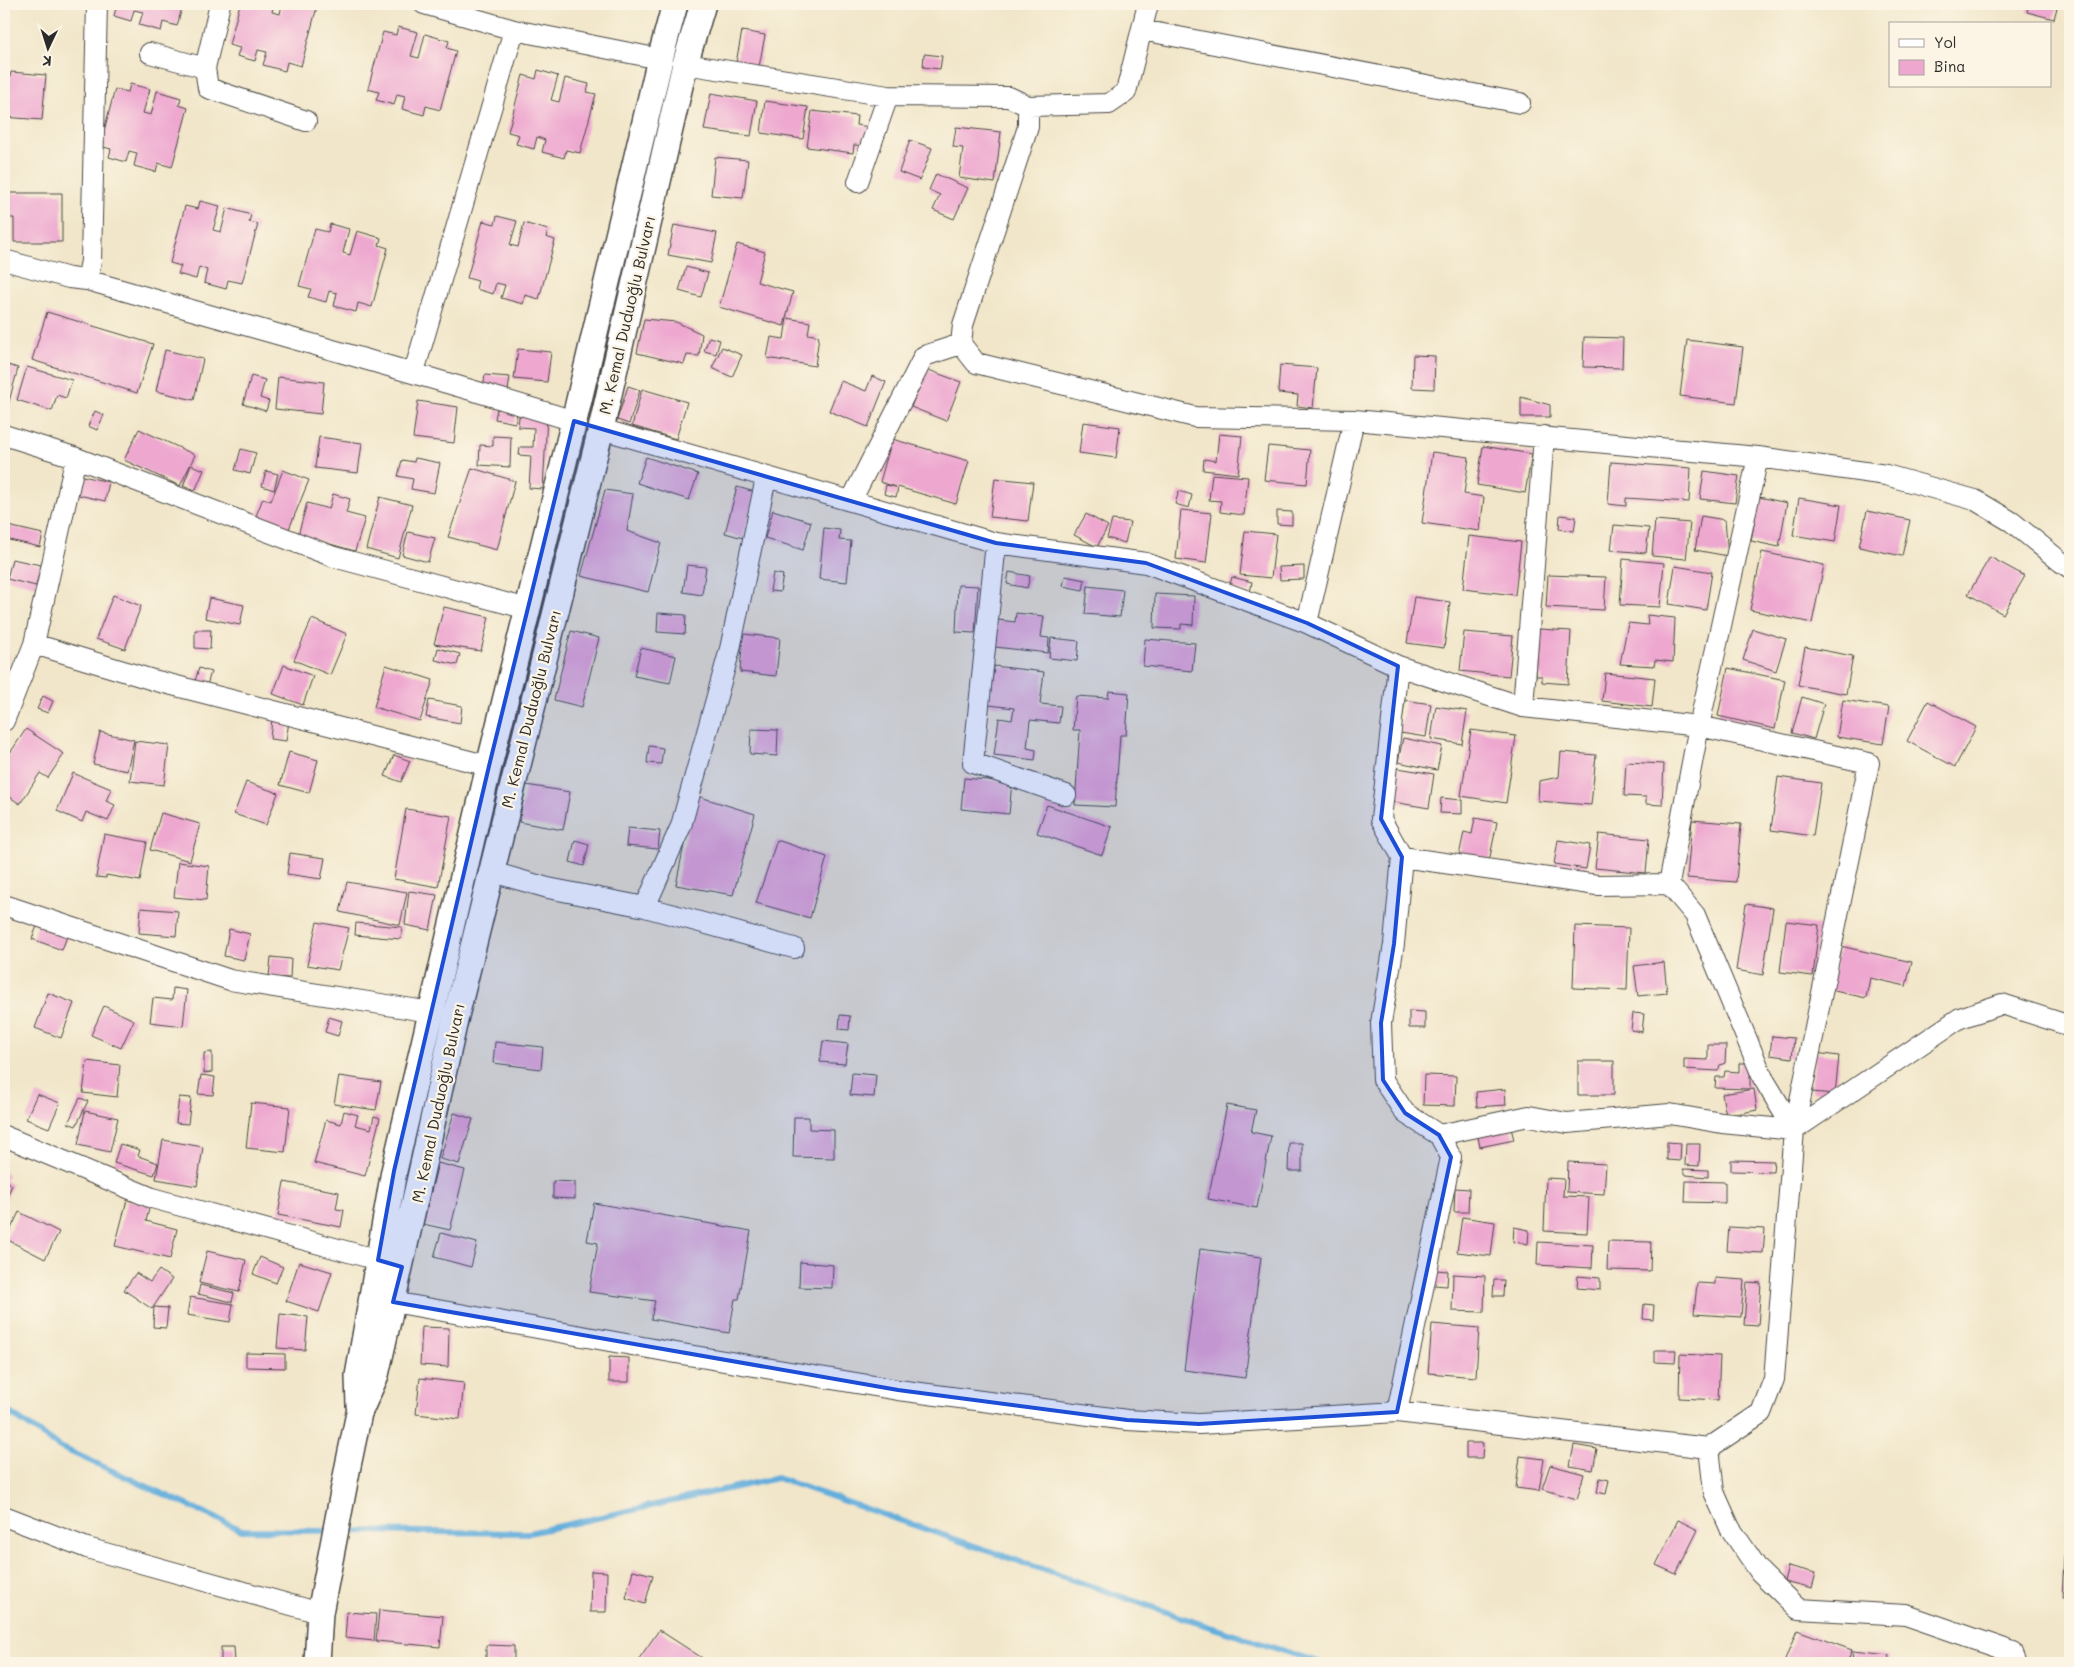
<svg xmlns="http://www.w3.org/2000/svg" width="2074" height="1667" font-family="Mali,sans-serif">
<rect width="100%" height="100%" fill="#fcf5e5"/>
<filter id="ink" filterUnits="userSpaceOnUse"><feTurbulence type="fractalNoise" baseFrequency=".02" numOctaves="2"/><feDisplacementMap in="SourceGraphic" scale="10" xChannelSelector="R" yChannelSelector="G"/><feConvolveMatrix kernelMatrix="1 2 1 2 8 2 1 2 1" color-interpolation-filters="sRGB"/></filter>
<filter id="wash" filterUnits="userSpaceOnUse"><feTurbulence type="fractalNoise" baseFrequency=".0096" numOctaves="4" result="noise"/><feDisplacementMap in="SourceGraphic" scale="20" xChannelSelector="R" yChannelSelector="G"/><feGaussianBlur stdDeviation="1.12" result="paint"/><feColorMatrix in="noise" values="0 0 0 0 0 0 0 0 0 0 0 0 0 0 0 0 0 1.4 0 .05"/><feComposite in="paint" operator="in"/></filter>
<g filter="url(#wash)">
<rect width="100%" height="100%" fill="#f1e6c9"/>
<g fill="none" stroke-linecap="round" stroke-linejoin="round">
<path stroke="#64aedc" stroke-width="6" d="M4 1409 60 1447 242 1530 330 1531
M340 1531 529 1533 777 1478 1204 1625 1321 1663"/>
</g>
<g id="blocks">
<path fill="#eea8d0" d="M102 4H183L177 26 163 22 161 31 139 25 143 12 134 10 131 21 114 16 116 8Z
M240 4H274L272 12 280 14 282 4H308L317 7 301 66 287 62 285 71 263 65 267 52 258 50 255 61 237 56 240 48 229 45Z
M2029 4H2058L2054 19 2027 12Z
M398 27 418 32 411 56 419 58 425 34 449 41 447 48 456 51 440 110 426 106 424 115 402 109 405 96 397 94 394 105 376 100 379 92 368 89 383 32 396 35Z
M742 31 765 35 759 67 736 63Z
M924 54 942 56 940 69 923 67Z
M538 70 558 76 551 100 559 102 565 78 589 84 587 92 596 94 580 153 566 150 564 158 542 152 545 140 537 137 534 149 516 144 519 135 508 132 523 75 536 79Z
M11 72 46 75 42 120 4 117V76L10 77Z
M130 84 150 89 143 113 151 115 157 91 181 98 179 105 188 108 172 167 158 163 156 172 134 166 137 153 129 151 126 162 109 157 111 149 100 146 115 89 128 92Z
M711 93 757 101 751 136 704 130Z
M765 101 808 107 803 139 761 133Z
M812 111 857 116 856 125 870 127 867 146 854 145 853 153 807 147Z
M956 127 1001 132 995 183 959 178 963 148 953 147Z
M910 140 932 148 920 180 899 172Z
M715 157 748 160 743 198 711 195Z
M936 174 968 188 954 219 933 210 940 195 929 190Z
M4 193H62V242H14V218H4Z
M200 201 220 206 213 230 221 232 227 208 251 215 249 222 258 224 242 283 228 280 226 289 204 283 207 270 199 267 196 279 178 274 181 266 170 263 185 206 198 209Z
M497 216 517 221 510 245 518 247 524 223 548 230 546 237 555 240 539 299 525 295 523 304 501 298 505 285 496 283 493 294 476 289 478 281 467 278 483 221 495 224Z
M330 224 349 229 343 253 350 255 357 231 381 238 379 245 388 248 372 307 358 303 356 312 334 306 337 293 329 291 326 302 308 297 311 289 299 286 315 229 328 232Z
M674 225 717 233 711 263 668 255Z
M737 244 765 252 757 282 793 292 784 326 719 307Z
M686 267 708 273 701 297 679 291Z
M47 312 153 344 137 393 32 360Z
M787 318 810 322 808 334 819 336 815 366 767 358 771 337 784 339Z
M644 319 676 322 702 334 699 356 687 355 684 364 637 353Z
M709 337 720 340 716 354 704 351Z
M1584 337 1623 338 1622 368 1583 367Z
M1687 340 1743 347 1736 403 1680 396Z
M722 347 742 355 732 377 712 368Z
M518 349 551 352 547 382 514 379Z
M165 350 203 359 194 400 156 391Z
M1413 355 1435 356 1434 389 1412 388Z
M4 364 18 368 6 413 4 412Z
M1280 365 1317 368 1313 408 1297 406 1298 395 1278 393Z
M27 367 72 380 66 398 57 395 52 411 17 400Z
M926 369 961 382 946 421 911 407Z
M485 375 510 377 508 391 483 388Z
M251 376 265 380 260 398 269 401 266 411 243 404Z
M872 376 886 382 868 427 829 411 841 381 866 391Z
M278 377 324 382 321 414 275 409Z
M628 386 640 390 629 424 617 420Z
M642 389 687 402 676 439 632 426Z
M1521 397 1550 405V417H1521Z
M418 401 458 407 454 443 413 438Z
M497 409 517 413 515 423 495 419Z
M95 411 104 415 97 430 88 426Z
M519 416 547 417 543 489 529 488 531 456 519 455 520 447H533L534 428 518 427Z
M1083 422 1120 427 1116 458 1079 453Z
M139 429 195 455 180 486 124 460Z
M1219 434 1242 436 1238 474 1203 470 1204 459 1216 461Z
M493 436 511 437 510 467 479 465 480 445 493 446Z
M319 437 362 443 358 473 315 468Z
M892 439 969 461 956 504 898 487 896 497 884 494 886 485 896 487 880 482Z
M1268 446 1310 450 1307 484 1264 480Z
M1483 446 1532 454 1525 493 1477 485Z
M241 449 256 453 250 474 235 470Z
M1432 452 1469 457 1464 494 1484 497 1480 531 1422 523Z
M646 457 698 474 689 500 637 483Z
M415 458 440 463 434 493 411 489 413 479 398 476 402 460 414 462Z
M1611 462 1691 468 1689 502 1626 498V506L1608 504Z
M191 465 204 470 195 491 183 486Z
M472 468 515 481 497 550 448 537Z
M283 470 309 480 289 529 256 516 263 498 271 501Z
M266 471 278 474 274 490 262 486Z
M1704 471 1739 476 1735 503 1700 499Z
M74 474 109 482 105 501 70 493Z
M1212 474 1248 477 1244 515 1220 512 1221 501 1209 500Z
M995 478 1033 482 1028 521 990 517Z
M737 487 755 492 743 538 725 533Z
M605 490 633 494 627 531 661 543 648 592 581 576Z
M1179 491 1192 495 1189 508 1175 504Z
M333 494 350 499 346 513 365 518 355 551 298 535 307 503 329 509Z
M380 497 412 505 398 558 366 549Z
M1759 497 1787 503 1779 547 1751 541Z
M1799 498 1841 505 1835 542 1793 535Z
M773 510 811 522 803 550 765 538Z
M1181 510 1212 513 1206 563 1176 559Z
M1277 511 1292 512V525L1277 524Z
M1867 511 1910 520 1902 556 1859 547Z
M1086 514 1108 526 1097 547 1074 535Z
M1560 515 1576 517 1574 531 1559 529Z
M1701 516 1725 520 1728 556 1695 550Z
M1112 520 1130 522 1125 543 1107 538Z
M1655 520 1690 523 1686 559 1652 556Z
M1614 525 1649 528 1646 553 1611 550Z
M8 526 43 534 40 547 5 539Z
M824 528 840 530 839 540 851 541 847 582 819 579Z
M1245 531 1276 534 1271 578 1240 575Z
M408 532 435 538 428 562 402 555Z
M1469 536 1521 542 1515 595 1463 589Z
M1762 552 1824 565 1812 623 1750 610Z
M1990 557 2025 576 2003 614 1968 594Z
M12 559 41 565 36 586 7 579Z
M1623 559 1664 563 1660 607 1620 605Z
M687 565 706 567 702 595 683 592Z
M1304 566V579L1280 580 1279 567Z
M1675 566 1712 572 1706 610 1669 604Z
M1009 572 1030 576 1027 588 1007 584Z
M773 573 783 575 780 592 770 591Z
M1548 575 1606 577 1604 610 1546 607Z
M1065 576 1085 580 1083 590 1063 586Z
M1232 577 1252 582 1250 593 1229 588Z
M958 585 978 586 975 633 956 632Z
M1088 586 1123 590 1120 617 1085 614Z
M1155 594 1194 596 1193 625 1181 624V629L1154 628Z
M113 595 141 606 125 649 96 639Z
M1414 597 1450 602 1444 648 1407 643Z
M209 598 244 605 240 625 205 618Z
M444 607 489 617 481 651 434 644Z
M658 613 686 615 685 634 657 632Z
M1016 613 1044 616 1041 637 1049 638 1048 653 995 647 998 620 1015 622Z
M1647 615 1675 618 1673 662 1655 660 1654 666 1620 664 1628 623 1648 625Z
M312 619 347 634 330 675 294 660Z
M1539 629 1571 631 1568 684 1542 682V676H1536Z
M1753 629 1786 639 1776 671 1743 660Z
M195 630H211L210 649 195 648Z
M571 631 599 638 582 707 554 700Z
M1464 632 1513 636 1509 676 1460 671Z
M743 634 780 638 776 676 740 672Z
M1051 638 1079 641 1077 661 1049 658Z
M1145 639 1195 643 1192 671 1143 666Z
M1805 647 1853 656 1846 694 1798 685Z
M438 648 460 654 457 665 435 660Z
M641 648 676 656 670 683 634 676Z
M4 653 9 655 4 670Z
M284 665 313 676 303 705 273 694Z
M386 665 433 680 420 721 374 707Z
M994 666 1044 672 1040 704 1061 706 1059 723 1030 720 1027 748 1036 750 1035 760 994 755 999 718 1012 720 1014 708 989 705Z
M199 668 211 672 207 685 195 681Z
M1728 668 1785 680 1775 729 1718 716Z
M1605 673 1655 678 1652 707 1602 701Z
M1109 691 1129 693 1126 735H1120L1115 807 1075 805 1080 730H1073L1076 696 1108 698Z
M43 696 53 701 48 713 37 709Z
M1802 697 1824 704 1814 739 1792 733Z
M429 700 462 706 460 723 426 717Z
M1405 700 1431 704 1426 737 1400 733Z
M1843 700 1889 707 1883 744 1837 737Z
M1928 701 1976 727 1955 767 1907 741Z
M1436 706 1467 711 1462 744 1431 739Z
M272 719 289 721 286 741 270 739Z
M26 729 64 754 48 778 40 773 20 804 4 793V762Z
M751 729 778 730 777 756 750 754Z
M1471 730 1516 736 1506 803 1461 796Z
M100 732 134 740 127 771 93 764Z
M1403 738 1442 746 1437 770 1398 762Z
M135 741 169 745 164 785 130 781Z
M649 746 663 748 661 764 647 763Z
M289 752 318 760 309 793 280 785Z
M1561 752 1596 755 1591 805 1538 801 1539 781 1559 777Z
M394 755 410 761 401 782 385 776Z
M1626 762 1664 764 1662 805 1646 804V797L1624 796Z
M1392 767 1434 774 1429 808 1387 801Z
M73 773 111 789 106 801 115 805 108 821 86 812 82 822 57 811Z
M1778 777 1821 783 1813 836 1771 830Z
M964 778 1012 782 1009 814 961 809Z
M246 782 278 793 266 825 234 814Z
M526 785 570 792 563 830 519 822Z
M694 795 755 814 733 895 676 885Z
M1441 798 1462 800V814L1440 813Z
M1047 805 1112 827 1102 855 1037 833Z
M406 809 451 816 438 887 394 879Z
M161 813 200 824 190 861 150 850Z
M1475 818 1497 822 1489 862 1459 856 1464 832 1472 834Z
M1692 820 1741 824 1736 882 1687 878Z
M628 828 660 831 658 849 626 846Z
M104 834 147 842 140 881 106 875V878L96 877Z
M1599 834 1649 839 1646 873 1595 868Z
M575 840 589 844 584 866 570 862Z
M777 840 827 857 810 918 756 903Z
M1558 840 1590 845 1586 869 1554 864Z
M290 853 325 858 321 879 287 874Z
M178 862 209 866 206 900 174 897Z
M347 882 407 892 400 925 340 912Z
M409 891 437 895 430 930 405 925Z
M1746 904 1773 908 1763 975 1736 970Z
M141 908 178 911 176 936 139 933Z
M39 921 69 931 62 950 32 939Z
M1786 921 1819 925 1813 976 1780 972Z
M317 922 349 928 338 970 307 965Z
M356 923 402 927 401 939 355 935Z
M1575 926 1629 928 1627 990 1573 988Z
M229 929 250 934 244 960 224 956Z
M1840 946 1912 962 1906 986 1870 978 1866 998 1830 990Z
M271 957 291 959 290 978 269 977Z
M1664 962 1667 993 1638 996 1634 966Z
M173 988 187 990 183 1026 150 1022 153 998 172 1000Z
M48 993 74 1003 61 1038 35 1028Z
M104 1006 134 1020 121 1048 91 1035Z
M1409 1011 1425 1012V1028H1409Z
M1633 1013 1644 1014 1642 1032 1631 1030Z
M840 1015 850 1016 849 1030 839 1029Z
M329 1017 342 1021 338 1036 325 1032Z
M1772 1036 1794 1038 1792 1058 1770 1055Z
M823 1041 848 1044 845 1064 820 1062Z
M495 1042 543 1047 541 1069 493 1063Z
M1708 1045H1726L1725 1063 1720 1065 1718 1071 1684 1069V1059L1708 1060Z
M212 1052V1072L204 1073V1053Z
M1815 1053 1839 1056 1835 1094 1811 1092Z
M87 1061 120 1065 117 1097 83 1093Z
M1578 1061H1614V1095H1578Z
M1739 1063H1750V1089L1715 1088 1716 1077H1724L1725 1071 1739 1072Z
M852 1073 876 1075 874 1097 850 1095Z
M201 1075 215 1077 213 1095 198 1094Z
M1424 1075 1456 1076 1455 1106 1423 1105Z
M339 1076 381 1082 376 1110 334 1104Z
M1505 1089 1506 1105 1477 1107 1476 1092Z
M1754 1089 1757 1110 1726 1116 1722 1094Z
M37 1094 60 1103 49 1128 26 1119Z
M179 1097 191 1098 188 1124 176 1123Z
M80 1098 88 1101 76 1126 68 1123Z
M251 1103 290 1107 285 1152 246 1148Z
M1227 1105 1256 1110 1251 1132 1271 1136 1257 1208 1208 1199Z
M85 1111 118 1118 110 1152 78 1145Z
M344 1111 358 1115 355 1125 371 1129 374 1116 380 1118 365 1176 314 1163 326 1120 341 1124Z
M454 1113 473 1119 459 1164 440 1159Z
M794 1117H809V1129L834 1130V1158L793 1157Z
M1510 1124 1514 1140 1480 1147 1477 1132Z
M163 1140 203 1147 197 1186 156 1179Z
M1667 1142 1681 1143 1680 1161 1667 1160Z
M1289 1143H1302V1171H1288Z
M120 1144 140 1150 138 1156 158 1163 154 1175 114 1163Z
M1686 1144H1700L1699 1166 1685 1165Z
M1731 1160 1774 1161 1773 1172 1731 1171Z
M1568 1162 1606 1164 1604 1194 1567 1192Z
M438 1163 465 1170 450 1230 423 1224Z
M1683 1169 1708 1170V1177L1686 1175Z
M4 1172 8 1174 5 1181 12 1185 4 1204Z
M1546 1178 1564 1179 1563 1196 1589 1197 1587 1233 1544 1231Z
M553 1181 575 1182V1199L553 1198Z
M1686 1181 1725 1182V1203L1685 1202Z
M284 1182 339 1192 336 1209 344 1210 341 1227 278 1215Z
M1455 1188 1469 1189 1468 1212H1454Z
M127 1200 150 1205 146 1221 177 1229 170 1259 115 1246Z
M594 1203 751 1231 739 1299H735L729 1333 651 1319 655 1301 589 1292 598 1243 587 1241Z
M19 1212 59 1232 45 1259 6 1239Z
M1462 1217 1495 1222 1491 1256 1457 1252Z
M1514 1227 1529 1230 1528 1244 1513 1242Z
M1729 1227 1765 1229 1763 1253 1727 1251Z
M441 1233 477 1243 471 1267 434 1257Z
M1608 1241 1651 1242 1650 1271 1607 1270Z
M1538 1242 1593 1245 1592 1268 1537 1265Z
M1200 1249 1261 1257 1245 1378 1184 1370Z
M207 1251 246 1260 239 1292 199 1283Z
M260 1257 283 1267 276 1283 253 1274Z
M299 1262 332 1272 319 1312 286 1301Z
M800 1262 833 1265 832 1288 799 1287Z
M159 1270 172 1279 152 1309 124 1290 136 1273 150 1282Z
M1436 1270 1448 1271 1447 1286 1434 1285Z
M1453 1274 1485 1276 1484 1312 1452 1311Z
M1578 1276 1600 1278V1290L1577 1288Z
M1715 1278 1744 1280 1741 1317 1694 1314 1697 1283 1715 1284Z
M1494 1280H1504L1503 1296H1493Z
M1747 1282 1761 1283 1758 1326 1744 1325Z
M200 1285 234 1293 232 1302 198 1294Z
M190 1297 233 1304 230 1322 187 1315Z
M1644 1304 1654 1305 1653 1320 1643 1319Z
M154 1307 168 1308 166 1328 153 1327Z
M280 1314 308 1317 305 1350 277 1348Z
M1432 1324 1479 1328 1476 1377 1428 1373Z
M422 1327 449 1328 448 1367 420 1365Z
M1655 1350H1676L1675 1363 1655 1362Z
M246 1353 285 1354V1368L246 1367Z
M1680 1354 1720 1356 1718 1400 1679 1398Z
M609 1357 629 1358V1382H609Z
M420 1378 464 1383 460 1419 416 1414Z
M1466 1443H1483L1482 1458H1466Z
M1574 1445 1597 1449 1593 1470 1570 1466Z
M1520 1456 1544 1459 1539 1491 1516 1488Z
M1550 1465 1584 1474 1577 1499 1542 1489Z
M1600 1478 1609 1480 1606 1494 1597 1492Z
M1678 1520 1698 1530 1676 1574 1656 1565Z
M2064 1556H2070V1600L2062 1599Z
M1788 1566 1816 1573 1812 1588 1784 1581Z
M633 1570 653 1575 645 1604 626 1598Z
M591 1571 607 1572 606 1612H590Z
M379 1610 443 1616 440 1647 376 1641Z
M347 1612 376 1614 374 1641 345 1638Z
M659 1630 710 1663H636Z
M1797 1630 1852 1650 1847 1663H1784Z
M486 1645 514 1646V1663H486Z
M221 1647H234L235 1663H221Z
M1853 1651 1890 1655 1889 1663H1852Z
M341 1661 356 1662V1663H340Z"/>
</g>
</g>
<g filter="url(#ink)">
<use href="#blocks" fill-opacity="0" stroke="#494743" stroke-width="1"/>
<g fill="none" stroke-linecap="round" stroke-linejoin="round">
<g stroke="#494743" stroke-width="22">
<path id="minor" d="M220 4 205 68 208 88 306 121
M424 4 514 30 660 59
M1142 30 1520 103
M150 53 205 68
M685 64 888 96 1009 97 1028 106V127L963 325 961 344 976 363 1195 417 1354 420 1758 457 1886 475 1975 500 2012 522 2061 562 2070 568
M1028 106 1109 104 1126 92 1148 4
M858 182 888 96
M4 260 69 278 87 280C249 327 412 371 574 421
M87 280 91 261 97 4
M414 372 514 30
M4 435 74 457 334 557 528 609
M851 501 924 356 961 344
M996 543 973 763 1066 795
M1307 623 1354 420
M34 644 153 680 489 766
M1398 666 1381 819 1402 857
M1523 707 1544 436
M4 721 34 644 74 466V457
M492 872 548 888 645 907 681 826 730 649 766 478
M1669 884 1699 726 1758 457
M1669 884 1695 915 1763 1078 1794 1130
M4 905 230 980 431 1012
M645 907 794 948
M1439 1135 1529 1116 1567 1123 1670 1114 1722 1123 1794 1130 1960 1018 2002 1004 2070 1026
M4 1136 152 1198 378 1260
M393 1302 676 1353 898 1390 1127 1420 1199 1424 1397 1412 1709 1448 1761 1413 1774 1379 1794 1130 1869 763 1699 726 1523 707 1398 666 1307 623 1146 563 996 543 601 429
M1397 1412 1451 1157 1439 1135 1405 1113 1383 1080 1381 1023 1394 944 1402 857 1597 885 1669 884
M1709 1448 1714 1492 1730 1528 1760 1572 1798 1609 1906 1615 2013 1652 2016 1663
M4 1516 87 1548 320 1613"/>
</g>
<g stroke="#494743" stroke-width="28">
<path id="tertiary" d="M359 1405 358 1376 394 1171 489 766 574 421 660 59 675 4
M317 1663 320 1613 348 1466 359 1413 376 1375 456 1016 601 429 685 64 703 4"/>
</g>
<use href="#minor" stroke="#fff" stroke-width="20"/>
<use href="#tertiary" stroke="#fff" stroke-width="25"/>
</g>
</g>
<path fill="#1d4ed8" fill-opacity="0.2" stroke="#1d4ed8" stroke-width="4" stroke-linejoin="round" d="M574 421 996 543 1146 563 1307 623 1398 666 1381 819 1402 857 1394 944 1381 1023 1383 1080 1405 1113 1439 1135 1451 1157 1397 1412 1199 1424 1127 1420 898 1390 393 1302 402 1267 378 1260 394 1171 489 766Z"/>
<g text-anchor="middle" stroke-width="4.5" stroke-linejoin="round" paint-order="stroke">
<g font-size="16" fill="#2b2b2b" stroke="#fcf5e5">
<text transform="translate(627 315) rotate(-77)" y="6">M. Kemal Duduoğlu Bulvarı</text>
<text transform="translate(531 709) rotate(-76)" y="6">M. Kemal Duduoğlu Bulvarı</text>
<text transform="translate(438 1103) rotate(-78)" y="6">M. Kemal Duduoğlu Bulvarı</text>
</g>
</g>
<rect width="2074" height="1667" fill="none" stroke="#fcf5e5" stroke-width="20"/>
<rect x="1889" y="22" width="162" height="65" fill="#fcf5e5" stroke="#a8a49b"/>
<rect x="1899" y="39" width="25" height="8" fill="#ffffff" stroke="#a8a49b"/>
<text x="1934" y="48" font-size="15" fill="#2b2b2b">Yol</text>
<rect x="1899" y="60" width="25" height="15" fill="#eea8d0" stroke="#a8a49b"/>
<text x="1934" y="72" font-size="15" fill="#2b2b2b">Bina</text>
<g transform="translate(48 48) rotate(184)" stroke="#fcf5e5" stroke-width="4" paint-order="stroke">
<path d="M0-4L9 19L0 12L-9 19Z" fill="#2b2b2b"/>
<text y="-8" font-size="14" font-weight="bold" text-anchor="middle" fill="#2b2b2b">K</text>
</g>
</svg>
